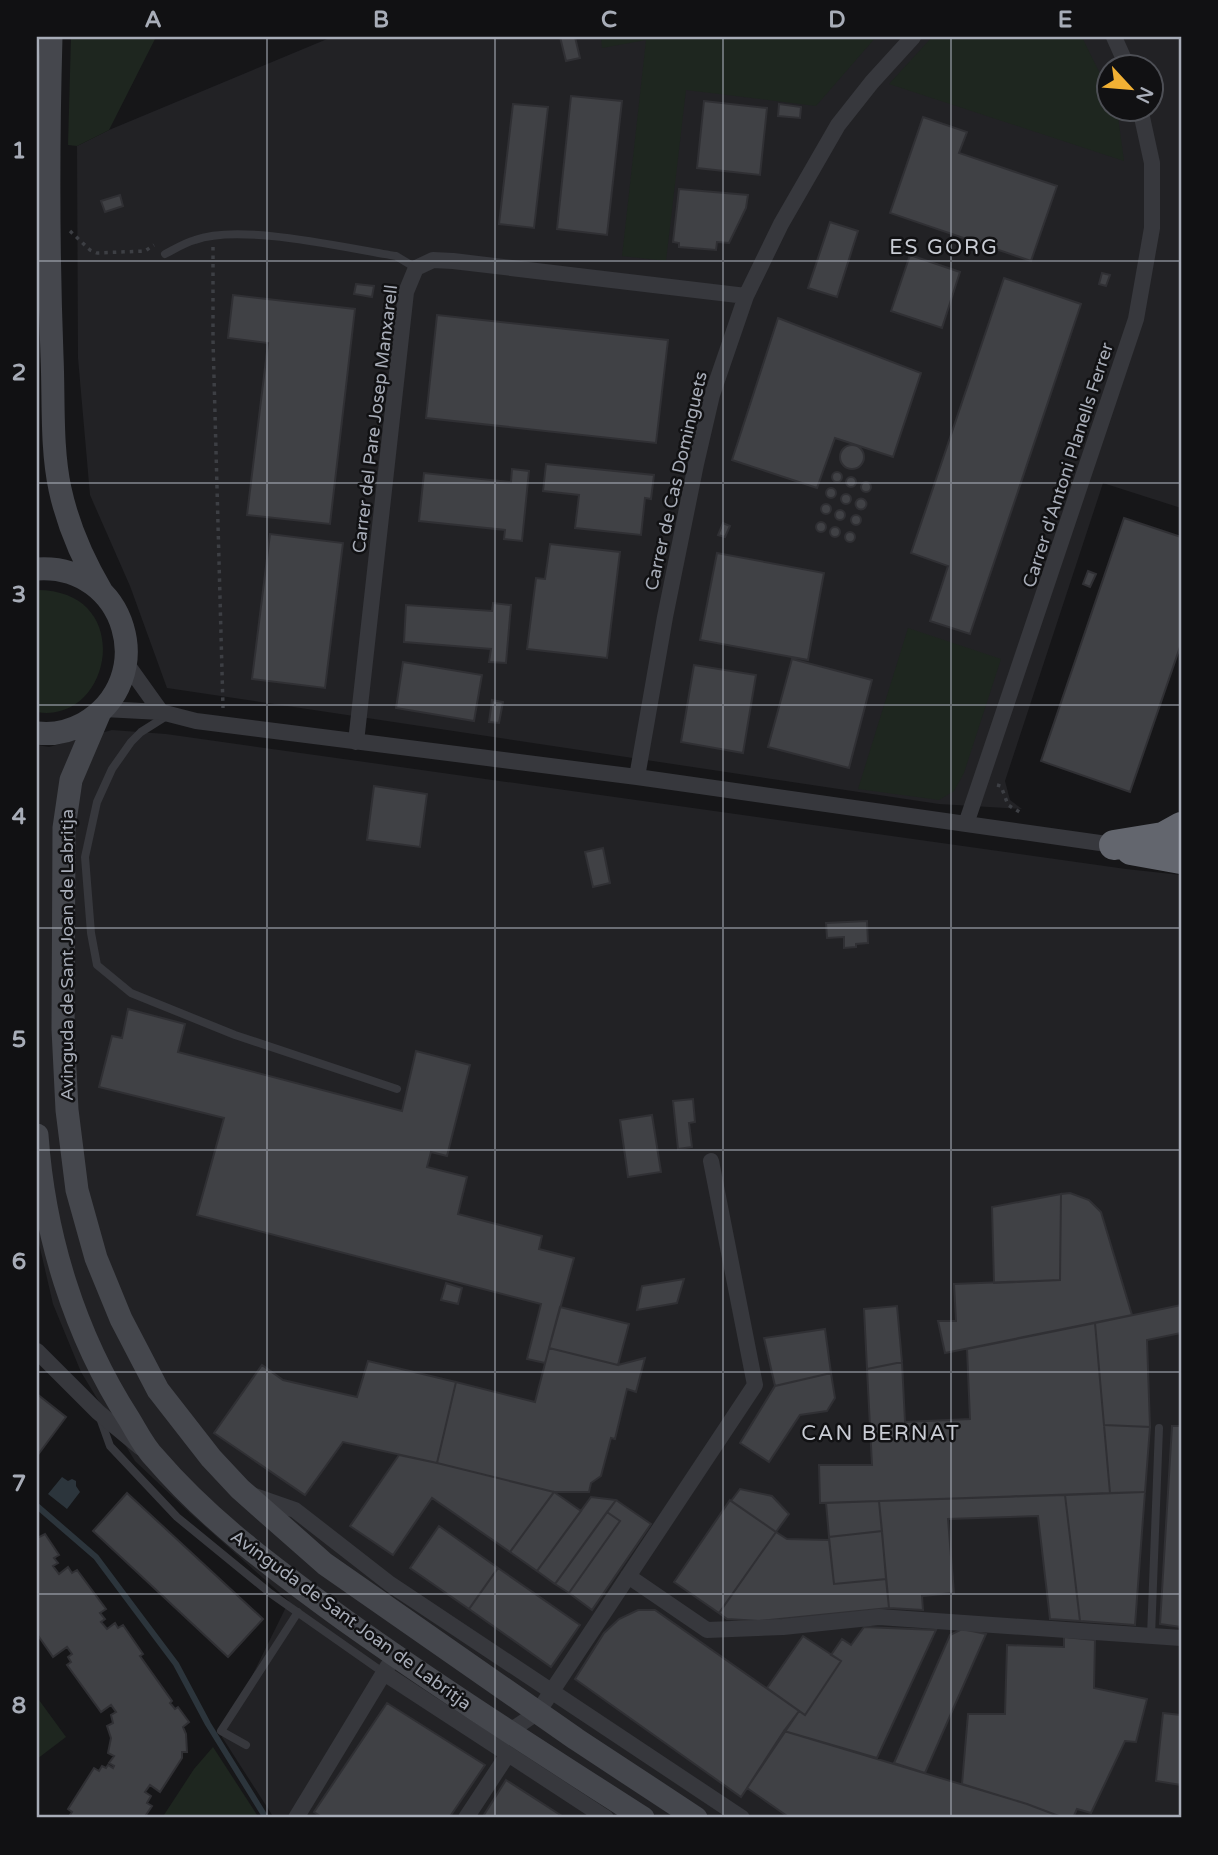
<svg xmlns="http://www.w3.org/2000/svg" width="1218" height="1855" font-family="'Varela Round',sans-serif">
<rect width="100%" height="100%" fill="#161618"/>
<path fill="#222225" fill-rule="evenodd" d="M332 37H1181V508L1103 483 1005 781 1010 800 1022 809 939 804 167 688 130 586 90 495 78 358 77 146 109 130ZM1110 66H1152V108H1110Z
M112 730 166 734 1126 869 1181 875V1818H274L222 1737 289 1601 191 1514 135 1461 81 1372 53 1304 37 1235V745L49 747Z"/>
<path fill="#1e261f" d="M71 37H156L109 130 77 146 68 145Z
M601 37H876L816 106 686 90 666 261 622 256 646 40 602 48Z
M932 37H1082L1109 92 1110 108 1117 109 1124 161 889 84Z
M37 590C137 590 112 725 37 712Z
M908 628 1001 659 964 773 954 791 939 800 858 789Z
M39 1700 66 1737 37 1759V1701Z
M213 1747 259 1818H162L194 1769Z"/>
<path fill="#2c353c" d="M62 1477 68 1481 72 1479 76 1481V1486L80 1492 67 1509 48 1494Z"/>
<g fill="none" stroke-linecap="round" stroke-linejoin="round">
<path stroke="#2c353c" stroke-width="6" d="M37 1506 96 1557 134 1608 176 1664 208 1724 266 1818"/>
</g>
<path fill="#404145" stroke="#303034" stroke-width="2" d="M560 37H575L580 58 566 61Z
M571 96 622 101 607 235 557 229Z
M704 101 767 108 760 175 697 168Z
M513 104 548 107 534 228 499 224Z
M779 104 801 107 800 118 778 116Z
M923 117 967 132 959 153 1057 186 1031 261 890 213Z
M679 189 748 195 746 208 729 243 717 242 716 250 679 247V243L673 242Z
M120 195 123 206 105 212 101 201Z
M830 222 858 231 837 297 808 288Z
M910 255 960 272 942 328 891 311Z
M1102 273 1110 275 1106 286 1099 284Z
M1004 278 1081 304 970 634 930 621 948 566 911 553Z
M356 284 374 286 372 297 354 294Z
M233 295 355 309 330 524 247 515 268 343 228 338Z
M437 315 668 340 656 443 426 418Z
M778 318 921 373 893 457 835 438 817 488 732 460Z
M840 457a12 12 0 1 1 24 0a12 12 0 1 1-24 0Z
M546 464 654 475 651 499 645 498 641 535 575 528 579 495 543 491Z
M512 469 529 471 522 541 504 539 505 530 419 521 424 473 511 482Z
M832 477a5 5 0 1 1 10 0a5 5 0 1 1-10 0Z
M846 482a5 5 0 1 1 10 0a5 5 0 1 1-10 0Z
M861 487a5 5 0 1 1 10 0a5 5 0 1 1-10 0Z
M826 493a5 5 0 1 1 10 0a5 5 0 1 1-10 0Z
M841 499a5 5 0 1 1 10 0a5 5 0 1 1-10 0Z
M855.5 504a5.5 5.5 0 1 1 11 0a5.5 5.5 0 1 1-11 0Z
M821 509a5 5 0 1 1 10 0a5 5 0 1 1-10 0Z
M835 515a5 5 0 1 1 10 0a5 5 0 1 1-10 0Z
M851 520a5 5 0 1 1 10 0a5 5 0 1 1-10 0Z
M1124 518 1181 537V644L1130 792 1041 761Z
M816 527a5 5 0 1 1 10 0a5 5 0 1 1-10 0Z
M723 523 730 526 725 537 718 535Z
M830 532a5 5 0 1 1 10 0a5 5 0 1 1-10 0Z
M845 537a5 5 0 1 1 10 0a5 5 0 1 1-10 0Z
M270 534 343 543 325 688 252 679Z
M550 544 620 552 607 658 527 649 536 578 545 579Z
M717 553 824 573 808 660 700 640Z
M1088 571 1096 574 1090 587 1083 584Z
M493 603 511 605 506 663 489 662 491 649 404 642 406 605 492 611Z
M792 659 872 680 849 768 768 747Z
M403 662 482 675 474 721 396 708Z
M694 665 756 675 743 753 681 742Z
M492 700 503 702 499 723 489 722Z
M374 786 427 794 420 847 367 840Z
M603 848 610 883 593 887 585 852Z
M867 921 868 943 856 944V947L844 948V937L827 938 826 923Z
M128 1009 185 1024 178 1052 402 1111 416 1051 470 1065 447 1156 431 1152 427 1167 467 1177 458 1214 542 1236 539 1249 574 1258 545 1363 527 1359 541 1304 197 1215 224 1118 99 1087 112 1036 122 1038Z
M693 1099 695 1122 689 1123 692 1147 678 1149 673 1101Z
M652 1115 661 1172 628 1177 620 1120Z
M1070 1193 1089 1200 1101 1212 1132 1315 945 1353 938 1321H956L954 1284 1060 1280 1061 1194Z
M1061 1194 1060 1280 994 1283 992 1207Z
M684 1279 677 1303 637 1310 642 1286Z
M446 1283 462 1288 458 1304 441 1300Z
M1181 1305V1333L1147 1340 1150 1427 1104 1425 1095 1323Z
M897 1306 902 1362 867 1369 864 1309Z
M560 1307 629 1324 618 1365 549 1348Z
M1095 1323 1110 1493 820 1503 819 1465H872L867 1369 902 1362 905 1422 970 1419 967 1349Z
M825 1329 831 1373 775 1386 764 1338Z
M549 1348 618 1365 645 1358 636 1392 627 1389 615 1439 611 1438 601 1476 591 1483 589 1492H554L437 1463 456 1382 535 1402Z
M368 1361 456 1382 437 1463 343 1442 305 1495 214 1433 262 1365 283 1380 357 1397Z
M831 1373 835 1398 827 1411 800 1415 769 1462 740 1443 775 1386Z
M37 1394 66 1417 37 1456Z
M1104 1425 1150 1427 1145 1492 1110 1493Z
M1172 1426H1181V1627L1160 1624Z
M399 1455 437 1463 554 1492 510 1552 432 1498 393 1555 350 1526Z
M740 1489 772 1496 789 1514 776 1532 731 1501Z
M554 1492 581 1511 537 1571 510 1552Z
M1145 1492 1135 1625 1080 1621 1065 1495Z
M127 1493 263 1619 228 1657 93 1531Z
M1065 1495 1080 1621 1050 1619 1038 1516 948 1519 954 1593 922 1596 923 1610 889 1608 879 1501Z
M591 1497 616 1500 555 1584 537 1571Z
M616 1500 651 1524 592 1610 569 1593 620 1521 607 1512Z
M730 1500 776 1532 719 1613 674 1582Z
M879 1501 882 1531 829 1537 826 1503Z
M607 1512 620 1521 569 1593 555 1584Z
M439 1526 498 1568 469 1609 410 1568Z
M882 1531 886 1579 834 1584 829 1537Z
M776 1532 787 1539 829 1540 834 1584 886 1579 889 1608 759 1621 727 1619 719 1613Z
M45 1534 59 1555 54 1558 58 1563 53 1566 59 1574 68 1567 72 1573 77 1570 106 1609 100 1613 105 1619 101 1622 107 1629 115 1623 118 1628 123 1625 143 1654 140 1656 172 1701 170 1703 175 1709 178 1707 189 1722 183 1727 186 1734 187 1752H182V1758L160 1792 150 1785 145 1792 151 1796 147 1803 152 1806 144 1818H68L72 1812 68 1809 94 1768 99 1771 102 1766 106 1768 108 1765 113 1768 114 1766 109 1763 114 1756 108 1753 111 1738 107 1726 113 1723 111 1715 116 1712 111 1705 101 1712 67 1665 71 1662 68 1657 72 1654 67 1647 53 1657 37 1634V1538Z
M498 1568 580 1625 551 1667 469 1609Z
M638 1610H655L799 1711 741 1797 575 1679 604 1633 619 1619Z
M864 1627 936 1630 877 1758 784 1731 799 1711 805 1715 841 1661 831 1655 842 1639 851 1645Z
M962 1629 986 1634 925 1773 894 1763 950 1635Z
M803 1636 841 1661 805 1715 767 1688Z
M1064 1637 1095 1640 1094 1688 1147 1699 1136 1742 1125 1741 1091 1813 1077 1809 1073 1818H1064L1027 1804 962 1784 968 1714H1005L1007 1645 1064 1647Z
M387 1703 485 1765 449 1818H323L314 1812Z
M1163 1713 1181 1715V1785L1156 1781Z
M784 1731 1027 1804 1064 1818H790L747 1788Z
M506 1780 565 1818H482Z"/>
<g fill="none" stroke-linecap="round" stroke-linejoin="round">
<path stroke="#3d3f44" stroke-width="3.5" stroke-dasharray="3.5 5" stroke-linecap="butt" d="M70 231 90 250 97 253 145 251 154 245
M213 247V340L223 708
M997 785 1001 786 1008 805 1023 814"/>
<path stroke="#37383d" stroke-width="8" d="M165 254C175 249 184 243 195 240 240 223 345 248 396 256L416 268
M168 715 141 732 131 742 112 769 97 802 85 857 91 933 97 965 131 993 235 1035 397 1089
M100 1418 110 1446 177 1517 270 1593 384 1673
M1151 1636 1159 1428
M246 1745 221 1731 298 1612"/>
<path stroke="#37383d" stroke-width="16" d="M1114 37 1127 66
M126 663 161 712
M104 709 161 712 196 721 637 777 1114 845
M356 742 406 292 416 268 433 260 453 261 746 296
M637 777 665 617 696 464 712 395 746 296 781 224 838 125 872 82 913 37
M966 824 1136 319 1152 228V163L1140 108
M37 1351 98 1412 140 1447
M252 1495 295 1510 390 1584 742 1818
M628 1576 707 1630 783 1627 879 1617 1181 1638
M384 1673 606 1818
M506 1730 516 1727 538 1712 755 1385 711 1161
M296 1818 388 1666
M466 1818 508 1754"/>
<path stroke="#45474d" stroke-width="23" d="M51 37C48 143 48 250 52 356 54 400 51 447 60 489 68 526 83 560 102 592
M37 569C126 563 161 679 83 724 70 731 53 735 37 733
M100 712 71 780 64 828 63 1029 67 1110 77 1190 96 1258 121 1319 158 1390 211 1458 240 1489 325 1564 576 1739 696 1818
M37 1135C44 1234 74 1334 129 1419 137 1432 144 1447 155 1458 209 1521 276 1570 343 1619 441 1689 542 1753 643 1818"/>
<path stroke="#63666e" stroke-width="30" d="M1114 845 1163 837 1181 827
M1131 850 1181 859"/>
</g>
<path fill="none" stroke="#a8adb8" stroke-width="2" stroke-opacity="0.55" d="M267 37V1818M495 37V1818M723 37V1818M951 37V1818M37 261H1181M37 483H1181M37 705H1181M37 928H1181M37 1150H1181M37 1372H1181M37 1594H1181"/>
<g text-anchor="middle" stroke-width="5" stroke-linejoin="round" paint-order="stroke">
<g font-size="18" fill="#a8adb8" stroke="#111113">
<text transform="translate(375 419) rotate(-83)" y="6">Carrer del Pare Josep Manxarell</text>
<text transform="translate(1068 465) rotate(-72)" y="6">Carrer d'Antoni Planells Ferrer</text>
<text transform="translate(676 481) rotate(-77)" y="6">Carrer de Cas Dominguets</text>
<text transform="translate(67 955) rotate(-90)" y="6">Avinguda de Sant Joan de Labritja</text>
<text transform="translate(351 1620) rotate(36)" y="6">Avinguda de Sant Joan de Labritja</text>
</g>
<g font-size="21" letter-spacing="2" fill="#c9ccd4" stroke="#111113">
<text x="944" y="254">ES GORG</text>
<text x="881" y="1440">CAN BERNAT</text>
</g>
</g>
<rect width="1218" height="1855" fill="none" stroke="#111113" stroke-width="77"/>
<g transform="translate(1130 88) rotate(116)"><circle r="33" fill="#111113" stroke="#4d4f55" stroke-width="2"/>
<path d="M0-5L12 26L0 18L-12 26Z" fill="#f2b134"/>
<text y="-10" font-size="19" font-weight="bold" text-anchor="middle" fill="#a8adb8">N</text>
</g>
<rect x="38" y="38" width="1142" height="1778" fill="none" stroke="#a8adb8" stroke-width="2.5"/>
<g font-size="23" text-anchor="middle" font-weight="bold" fill="#a8adb8">
<text x="153" y="27">A</text>
<text x="381" y="27">B</text>
<text x="609" y="27">C</text>
<text x="837" y="27">D</text>
<text x="1065" y="27">E</text>
<text x="19" y="158">1</text>
<text x="19" y="380">2</text>
<text x="19" y="602">3</text>
<text x="19" y="824">4</text>
<text x="19" y="1047">5</text>
<text x="19" y="1269">6</text>
<text x="19" y="1491">7</text>
<text x="19" y="1713">8</text>
</g>
</svg>
